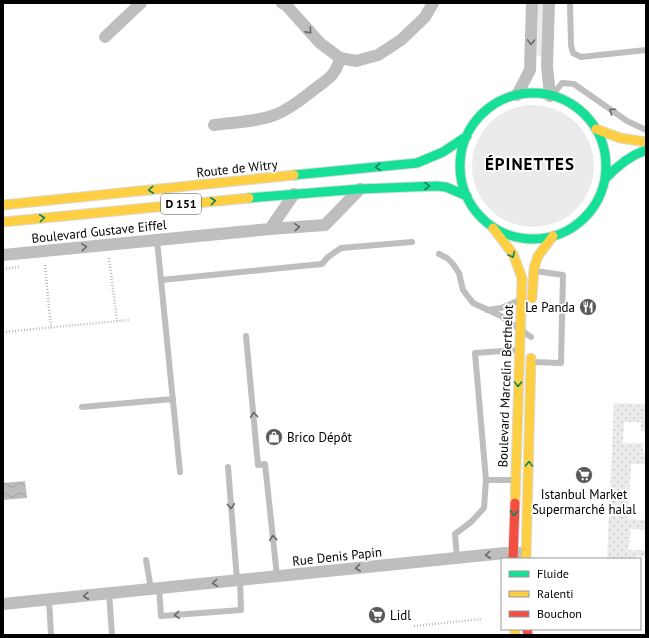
<svg xmlns="http://www.w3.org/2000/svg" width="649" height="638" font-family="'PT Sans',sans-serif">
<defs>
<pattern id="garden-dots" width="8" height="8" patternUnits="userSpaceOnUse"><rect width="8" height="8" fill="#ebebeb"/><path d="M2 2h.1M6 6h.1" fill="none" stroke="#c8c8c8" stroke-width="1.8" stroke-linecap="round"/></pattern>
<pattern id="water-waves" width="16" height="10" patternUnits="userSpaceOnUse"><rect width="16" height="10" fill="#bdbdbd"/><path d="M0 5q4-4 8 0t8 0" fill="none" stroke="#a1a1a1"/></pattern>
</defs>
<rect width="100%" height="100%" fill="#fff"/>
<path fill="#ebebeb" d="M538 3H544L542 56H537Z
M472 166a61 61 0 1 1 122 0a61 61 0 1 1-122 0Z"/>
<path fill="url(#garden-dots)" d="M614 403 646 404V432L641 431V422H624L623 443H643V453H646V464H631L628 519 646 520V530L630 529 629 550H646V557L636 556V559H607Z"/>
<path fill="url(#water-waves)" d="M25 481 27 498 3 500V483Z"/>
<g fill="none" stroke-linecap="round" stroke-linejoin="round">
<g stroke="#dbdbdb" stroke-width="11">
<path id="fast" d="M460 166a73 73 0 1 1 146 0a73 73 0 1 1-146 0Z
M294 175 417 163 443 152 467 136
M605 179C617 166 629 156 646 150
M249 198 360 189 436 186 446 187 467 196"/>
</g>
<g stroke="#dbdbdb" stroke-width="11">
<path id="slow" d="M596 129 620 138 646 142
M3 205 294 175
M3 222 249 198
M493 228 513 254 522 278 515 503
M532 298 534 268 538 256 553 236
M526 559 531 358
M515 629V635"/>
</g>
<g stroke="#dbdbdb" stroke-width="11">
<path id="jam" d="M513 559 515 503
M527 629 528 635"/>
</g>
<path stroke="#b9b9b9" stroke-width="2.5" stroke-dasharray="1 2" stroke-linecap="butt" d="M109 258 117 321
M45 265 51 328
M3 269 20 267
M3 332 129 320
M414 626 482 619"/>
<path stroke="#bebebe" stroke-width="6" d="M570 3 571 45 573 53 581 57 646 50
M552 96 562 83 574 84 627 121 646 130
M157 240 180 472
M439 254 447 258 453 264 459 273 463 290 473 303 501 316 531 337
M161 280 322 264 328 257 341 248 412 242
M487 310 501 308 518 301
M246 336 258 465 265 464 277 576
M533 362 561 363 563 275 535 271
M82 407 173 399
M228 467 237 580
M486 480H514
M457 558 455 534 471 522 484 508 486 480 475 353 518 350
M146 560 151 589
M159 588 161 616 241 610 240 580
M109 593 112 635
M49 599 51 635"/>
<path stroke="#bebebe" stroke-width="12" d="M282 3 286 5 320 43 340 58 356 61 378 55 401 40 425 17 433 3
M549 3 547 66 550 96
M105 37 141 3
M517 95 530 70 532 3
M214 125C234 122 258 122 277 114 292 108 303 98 316 88 328 79 336 75 340 58
M270 229 325 225 360 189
M3 255 270 229 294 194
M3 604 505 553H519"/>
<use href="#fast" stroke="#16e098" stroke-width="9"/>
<use href="#slow" stroke="#ffcf43" stroke-width="9"/>
<use href="#jam" stroke="#f24e42" stroke-width="9"/>
</g>
<defs><path id="oneway-chevron" d="M-2-3.5L2.5 0L-2 3.5" fill="none" stroke-width="1.6" stroke-linecap="round" stroke-linejoin="round"/></defs>
<g stroke="#686868">
<use href="#oneway-chevron" transform="translate(309 31) rotate(48)"/>
<use href="#oneway-chevron" transform="translate(531 42) rotate(92)"/>
<use href="#oneway-chevron" transform="translate(612 111) rotate(-145)"/>
<use href="#oneway-chevron" transform="translate(297 227) rotate(-4)"/>
<use href="#oneway-chevron" transform="translate(84 247) rotate(-5)"/>
<use href="#oneway-chevron" transform="translate(254 415) rotate(-95)"/>
<use href="#oneway-chevron" transform="translate(231 506) rotate(86)"/>
<use href="#oneway-chevron" transform="translate(273 538) rotate(-96)"/>
<use href="#oneway-chevron" transform="translate(488 555) rotate(174)"/>
<use href="#oneway-chevron" transform="translate(358 568) rotate(174)"/>
<use href="#oneway-chevron" transform="translate(215 583) rotate(174)"/>
<use href="#oneway-chevron" transform="translate(86 596) rotate(174)"/>
<use href="#oneway-chevron" transform="translate(177 615) rotate(176)"/>
</g>
<g stroke="#0d865b">
<use href="#oneway-chevron" transform="translate(378 167) rotate(175)"/>
<use href="#oneway-chevron" transform="translate(427 186)"/>
<use href="#oneway-chevron" transform="translate(151 190) rotate(174)"/>
<use href="#oneway-chevron" transform="translate(213 201) rotate(-6)"/>
<use href="#oneway-chevron" transform="translate(42 218) rotate(-6)"/>
<use href="#oneway-chevron" transform="translate(512 255) rotate(63)"/>
<use href="#oneway-chevron" transform="translate(518 384) rotate(92)"/>
<use href="#oneway-chevron" transform="translate(529 464) rotate(-88)"/>
<use href="#oneway-chevron" transform="translate(514 513) rotate(92)"/>
</g>
<defs>
<g id="restaurant-disc" transform="scale(0.9)"><circle r="9.5" fill="#595959" stroke="#fff"/><path d="M-5-6h1v4h1v-4h1v4h1v-4h1v5L-1.5 .5V6h-2V.5L-5-1ZM5-6V6H3V1.5H1.5Q1.5-4 5-6Z" fill="#fff"/></g>
<g id="shop-disc" transform="scale(0.9)"><circle r="9.5" fill="#595959" stroke="#fff"/><path d="M-5-2.5h2.3a2.7 3.5 0 0 1 5.4 0H5L5.5 6h-11ZM-1.5-2.5h3a1.5 2.3 0 0 0-3 0Z" fill="#fff"/></g>
<g id="supermarket-disc" transform="scale(0.9)"><circle r="9.5" fill="#595959" stroke="#fff"/><path d="M-6-5.5h2.5l.6 2H6L4.5 2H-2.5L-4.4-4H-6ZM-1.5 3.2a1.3 1.3 0 1 0 .1 0ZM3 3.2a1.3 1.3 0 1 0 .1 0Z" fill="#fff"/></g>
</defs>
<g fill-rule="evenodd">
<use href="#restaurant-disc" x="588" y="307"/>
<use href="#shop-disc" x="274" y="437"/>
<use href="#supermarket-disc" x="584" y="475"/>
<use href="#supermarket-disc" x="377" y="615"/>
</g>
<g text-anchor="middle" stroke-width="3.5" stroke-linejoin="round" paint-order="stroke">
<rect fill="#fff" stroke="#4c4c4c" stroke-width="1" x="161" y="194" width="40" height="20" rx="3"/>
<g font-size="12" font-weight="bold" fill="#000">
<text x="181" y="208">D 151</text>
</g>
<g font-size="13" fill="#000" stroke="#fff">
<text transform="translate(237 168) rotate(-6)" y="5">Route de Witry</text>
<text transform="translate(99 231) rotate(-6)" y="5">Boulevard Gustave Eiffel</text>
<text transform="translate(505 386) rotate(-88)" y="5">Boulevard Marcelin Berthelot</text>
<text transform="translate(337 556) rotate(-6)" y="5">Rue Denis Papin</text>
</g>
<g font-size="13" fill="#000" stroke="#fff" text-anchor="start">
<text x="575" y="312" text-anchor="end">Le Panda</text>
<text x="287" y="442">Brico Dépôt</text>
<text x="584" y="499" text-anchor="middle">Istanbul Market<tspan x="584" dy="15">Supermarché halal</tspan></text>
<text x="390" y="620">Lidl</text>
</g>
<g font-size="17" font-weight="bold" letter-spacing="1" fill="#000" stroke="#fff">
<text x="530" y="170">ÉPINETTES</text>
</g>
</g>
<rect width="649" height="638" fill="none" stroke="#000000" stroke-width="8"/>
<rect x="501" y="558" width="140" height="72" fill="#ffffff" stroke="#999999"/>
<rect x="509" y="571" width="20" height="6" fill="#16e098" stroke="#999999"/>
<text x="537" y="578" font-size="12" fill="#000000">Fluide</text>
<rect x="509" y="591" width="20" height="6" fill="#ffcf43" stroke="#999999"/>
<text x="537" y="598" font-size="12" fill="#000000">Ralenti</text>
<rect x="509" y="611" width="20" height="6" fill="#f24e42" stroke="#999999"/>
<text x="537" y="618" font-size="12" fill="#000000">Bouchon</text>
</svg>
